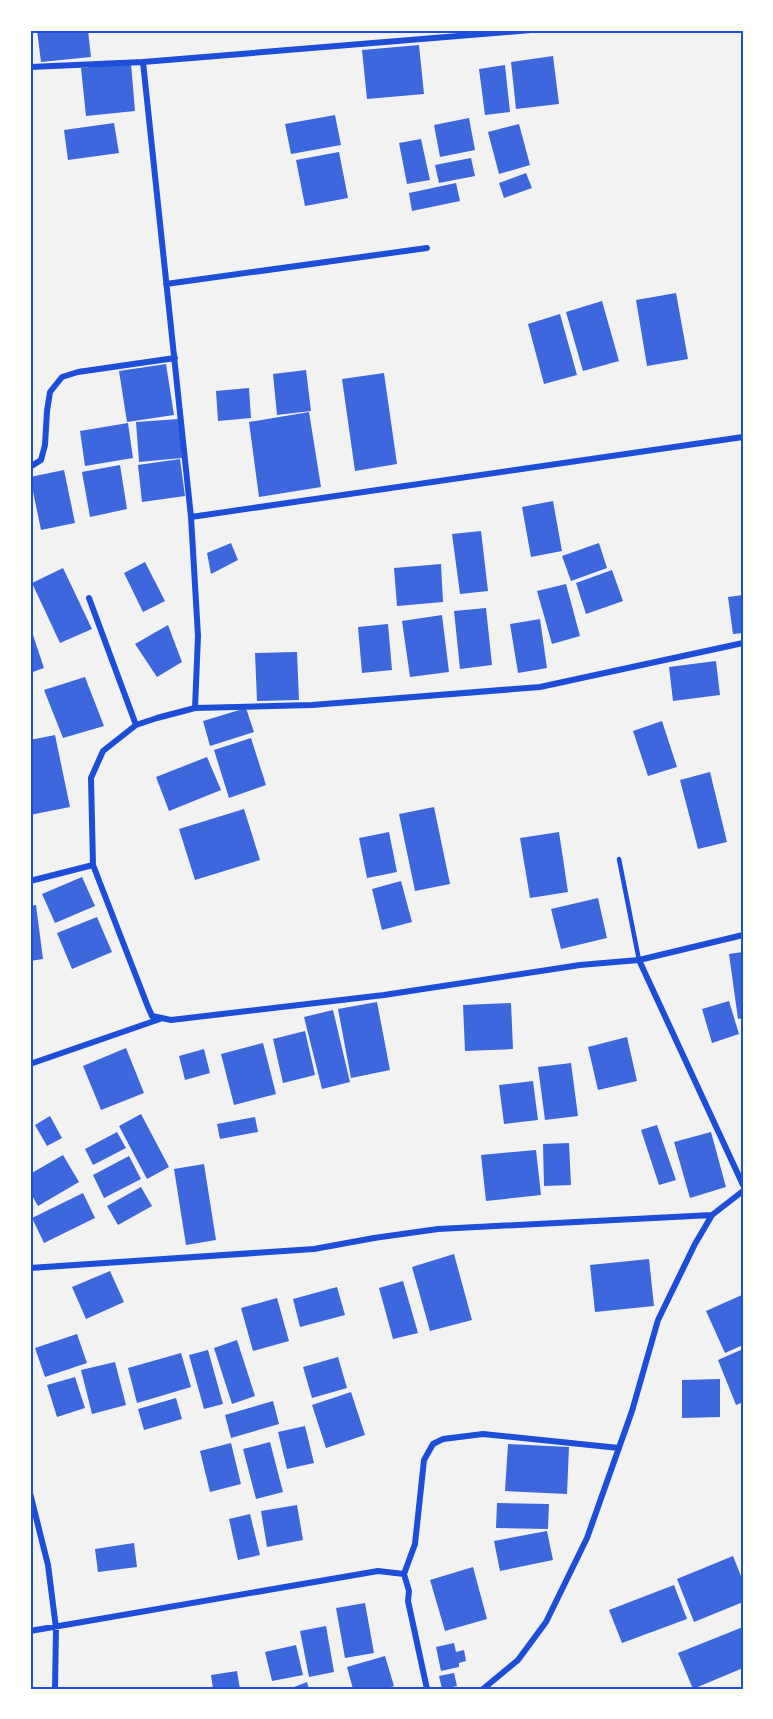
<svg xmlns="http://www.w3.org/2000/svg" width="773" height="1719" font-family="Rubik,sans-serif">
<rect width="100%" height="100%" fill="#f2f2f2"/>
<path fill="#3d67dc" d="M37 30H88L91 57 41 62Z
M419 45 424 94 367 99 362 50Z
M553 56 559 104 516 109 511 62Z
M131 63 135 111 86 116 81 68Z
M505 65 510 112 485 115 479 69Z
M335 115 341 145 291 154 285 124Z
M469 118 475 150 440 157 434 125Z
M114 123 119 153 68 160 64 130Z
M519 124 530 165 499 174 488 132Z
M421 139 430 180 407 184 399 143Z
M339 152 348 198 305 206 296 160Z
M471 158 475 176 439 183 435 165Z
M526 173 532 188 504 198 499 183Z
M456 183 460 201 412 211 409 193Z
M676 293 688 359 647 366 636 300Z
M602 301 619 361 583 371 566 312Z
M560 314 577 375 544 384 528 324Z
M166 364 174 415 127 422 119 371Z
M306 370 311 411 277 415 273 374Z
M384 373 397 464 355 471 342 379Z
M249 388 251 418 218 421 216 391Z
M309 412 321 487 259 497 249 422Z
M179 419 182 458 139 462 136 422Z
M128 423 133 458 85 466 80 431Z
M180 459 185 496 142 502 138 465Z
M120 465 127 509 90 517 82 472Z
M64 470 75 523 41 530 30 477Z
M553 501 562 551 531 557 522 507Z
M481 531 488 591 460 594 452 534Z
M231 543 238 560 211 574 207 553Z
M599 543 607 568 571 581 562 556Z
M145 562 165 601 143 612 124 573Z
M441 564 443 602 397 606 394 568Z
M63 568 92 629 60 643 32 583Z
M612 570 623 601 586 614 576 583Z
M566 584 580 636 552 644 537 591Z
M743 595V633L733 634 728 597Z
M486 608 492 665 460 669 454 611Z
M442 615 449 672 410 677 402 621Z
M540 619 547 668 518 673 510 624Z
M388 624 392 670 362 673 358 627Z
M168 625 182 662 157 677 135 644Z
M30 626 44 668 30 673Z
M297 652 299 700 257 701 255 653Z
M716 661 720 695 673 701 669 667Z
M85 677 104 726 63 738 44 690Z
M246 708 254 732 210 746 203 721Z
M662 721 677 767 648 776 633 731Z
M55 735 70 807 30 815V740Z
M251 738 266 785 229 798 214 750Z
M207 757 221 790 169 811 156 777Z
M710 772 727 842 698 849 680 780Z
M434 807 450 884 415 891 399 814Z
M244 809 260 860 195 880 179 829Z
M389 832 397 872 367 878 359 838Z
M559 832 568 892 530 898 520 838Z
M82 877 95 906 55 923 42 894Z
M401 881 412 922 382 930 372 889Z
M598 898 607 938 561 949 551 909Z
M36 905 43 959 30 961V906Z
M97 917 112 952 72 969 57 933Z
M743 952V1018L738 1019 729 954Z
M729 1001 739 1034 712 1043 702 1009Z
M377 1002 390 1070 351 1078 338 1009Z
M511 1003 513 1049 465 1051 463 1005Z
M333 1010 350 1082 322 1089 304 1017Z
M305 1031 315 1075 283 1083 273 1039Z
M627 1037 637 1081 598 1090 588 1047Z
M263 1043 276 1094 234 1105 221 1054Z
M126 1048 144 1093 101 1110 83 1066Z
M204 1049 210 1073 185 1080 179 1056Z
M571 1063 578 1116 545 1120 538 1067Z
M533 1081 538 1120 504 1124 499 1085Z
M141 1114 169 1167 147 1179 119 1126Z
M50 1116 62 1138 47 1146 35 1125Z
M255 1117 258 1132 220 1139 217 1124Z
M657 1125 676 1180 659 1185 641 1130Z
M117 1132 126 1148 93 1165 85 1149Z
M711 1132 726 1187 690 1198 674 1142Z
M569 1143 571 1185 544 1186 543 1144Z
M536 1150 541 1195 486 1201 481 1155Z
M63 1155 79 1182 38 1206 30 1192V1174Z
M129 1156 141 1179 104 1198 93 1175Z
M204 1164 216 1240 186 1245 174 1169Z
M141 1187 152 1206 118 1225 107 1206Z
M83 1193 95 1218 44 1243 32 1218Z
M454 1254 472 1320 430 1331 412 1267Z
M649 1259 654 1306 595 1312 590 1265Z
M110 1271 124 1302 86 1319 72 1287Z
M403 1281 418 1333 393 1339 379 1288Z
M337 1287 345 1315 300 1327 293 1299Z
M742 1295 743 1345 725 1353 706 1311Z
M277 1298 289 1341 253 1351 241 1308Z
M77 1334 87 1363 45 1377 35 1348Z
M237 1340 255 1396 232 1404 214 1348Z
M743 1349V1402L736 1405 718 1360Z
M208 1350 223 1404 204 1409 189 1355Z
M181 1353 191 1387 137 1403 128 1368Z
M338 1357 347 1388 312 1398 303 1367Z
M115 1362 126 1405 92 1414 81 1370Z
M75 1377 85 1408 57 1417 47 1385Z
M720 1379V1417L682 1418V1380Z
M351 1392 365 1435 326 1448 312 1405Z
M176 1398 182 1419 144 1430 138 1409Z
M273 1401 279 1424 231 1438 225 1415Z
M305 1426 314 1463 287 1469 278 1432Z
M270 1442 283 1492 256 1499 243 1449Z
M231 1443 241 1484 210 1492 200 1451Z
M508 1444 569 1447 567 1494 505 1491Z
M497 1503 549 1504 548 1529 496 1528Z
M297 1505 303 1540 267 1547 261 1511Z
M250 1514 260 1555 238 1560 229 1519Z
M547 1531 553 1560 500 1571 494 1541Z
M134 1543 137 1567 98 1572 95 1549Z
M733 1556 743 1581V1602L694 1622 677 1579Z
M473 1567 487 1619 445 1631 430 1580Z
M674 1585 687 1619 622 1643 609 1610Z
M365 1603 374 1653 345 1658 336 1608Z
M326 1626 334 1672 309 1677 300 1631Z
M743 1627V1668L693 1689 678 1653Z
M454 1643 456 1652 464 1650 466 1661 459 1663V1667L441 1671 436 1647Z
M296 1645 303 1675 272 1681 265 1652Z
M385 1656 394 1686 384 1689H353L347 1667Z
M237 1671 240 1689H213L211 1675Z
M454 1673 457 1686 442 1689 439 1676Z
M307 1682 309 1689H289Z"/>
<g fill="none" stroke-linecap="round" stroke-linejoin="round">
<path stroke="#1d4ed8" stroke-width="4.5" d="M619 859 639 960"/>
<path stroke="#1d4ed8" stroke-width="6" d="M143 62 191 517 198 636 195 708
M30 67 143 62 531 30
M166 284 427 248
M30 467 41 460 45 445 47 411 50 392 62 377 78 372 175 358
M191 517 743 437
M89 598 136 725
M743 643 540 687 312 705 195 708 157 718 136 725 103 751 91 778 93 865 148 1007 152 1016 171 1020 384 995 580 965 639 960 743 1185
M30 881 93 865
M639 960 743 935
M30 1064 160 1019
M30 1268 314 1249 374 1238 438 1229 712 1215
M30 1493 48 1565 56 1628 55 1689
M30 1631 378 1571 404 1574
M427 1689 408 1601 409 1591 404 1574 415 1544 424 1460 433 1444 443 1439 483 1434 619 1448
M483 1689 518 1660 546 1622 587 1538 632 1411 658 1320 695 1244 712 1215 743 1191"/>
</g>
<rect width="773" height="1719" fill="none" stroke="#ffffff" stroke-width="63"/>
<rect x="32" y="32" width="710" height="1656" fill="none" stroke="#1d4ed8" stroke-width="2"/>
</svg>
